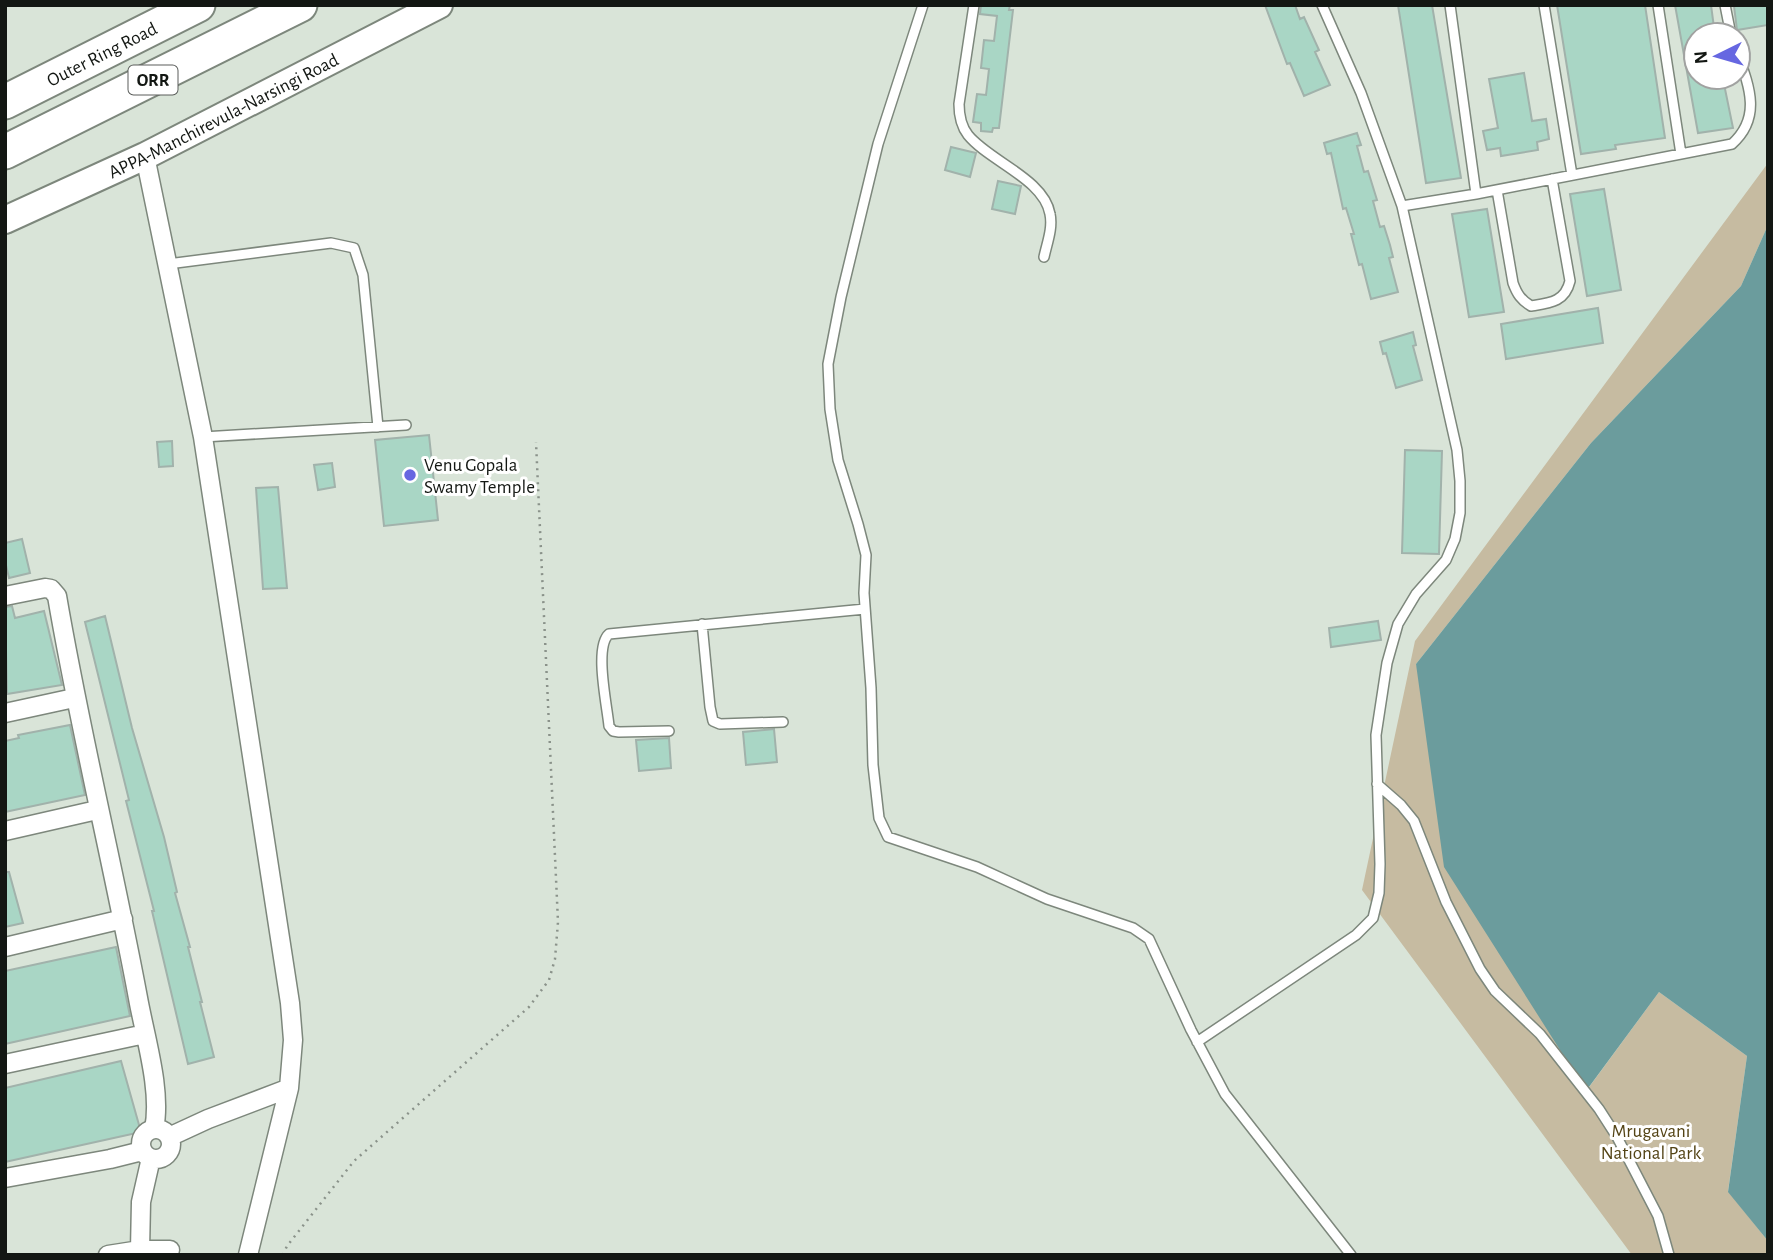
<svg xmlns="http://www.w3.org/2000/svg" width="1773" height="1260" font-family="'Alegreya Sans',sans-serif">
<rect width="100%" height="100%" fill="#d9e4d8"/>
<path fill="#c6bba1" d="M1768 163V225L1741 286 1591 443 1416 664 1587 1090 1659 992 1747 1056 1728 1191 1768 1241V1255H1632L1362 890 1415 641Z"/>
<path fill="#6b9c9d" d="M1768 225V1241L1728 1192 1747 1056 1659 992 1586 1091 1444 867 1416 664 1591 443 1741 286Z"/>
<path fill="#a9d6c5" stroke="#a1b2ab" stroke-width="2" d="M981 5H1010L1009 10H1013L999 128H993L992 132 981 131V123L973 122 977 94 986 95 989 69 981 68 984 40 994 41 997 16 980 14Z
M1265 5H1295L1300 19 1304 17 1319 50 1315 52 1330 85 1304 96 1290 63 1287 64Z
M1398 5H1432L1461 178 1426 183Z
M1557 5H1645L1665 138 1615 145 1616 149 1581 154Z
M1675 5H1711L1715 35H1696V77H1702L1704 86 1724 84 1733 128 1698 133Z
M1768 5V25L1737 30 1734 6Z
M1524 73 1532 121 1546 119 1549 139 1537 142 1538 150 1501 156 1500 148 1487 150 1483 131 1498 128 1489 79Z
M1357 133 1361 145 1357 146 1364 172 1368 171 1377 200 1373 201 1380 227 1384 226 1390 245 1393 257 1389 258 1398 292 1371 299 1362 264 1359 265 1351 234H1354L1346 208 1343 209 1331 153 1327 154 1324 143Z
M951 147 976 153 970 177 945 170Z
M998 181 1021 186 1015 214 992 209Z
M1604 189 1621 290 1587 296 1570 194Z
M1487 209 1504 312 1469 317 1452 214Z
M1598 308 1603 343 1506 359 1501 324Z
M1413 332 1416 345 1413 346 1422 380 1396 388 1386 353 1383 354 1380 342Z
M429 435 438 520 384 526 375 440Z
M172 441 173 466 159 467 157 442Z
M1405 450 1442 451 1439 554 1402 553Z
M332 463 335 487 318 490 314 465Z
M278 487 287 588 263 589 256 488Z
M22 539 30 573 9 578 5 561V543Z
M12 606 15 618 44 611 62 685 7 694 5 607Z
M105 616 132 728 164 837 177 892 175 893 190 947H188L202 1002H200L214 1057 188 1064 152 911H154L126 801 129 800 85 622Z
M1378 621 1381 640 1331 647 1329 628Z
M70 725 85 795 5 812V741L19 738 18 735Z
M774 729 777 762 746 765 743 732Z
M669 738 671 768 639 771 636 740Z
M5 872H9L23 923 5 927Z
M116 947 130 1016 5 1044V971Z
M121 1061 141 1132 5 1162V1088Z"/>
<g fill="none" stroke-linecap="round" stroke-linejoin="round">
<g stroke="#7d877c" stroke-width="12">
<path id="service" d="M923 5 878 144 841 297 828 364 830 409 838 460 858 524 866 555 864 593 871 688 873 765 879 818 888 837 977 867 1047 899 1133 928 1149 939 1191 1030 1225 1094 1351 1255
M974 5 959 104C959 115 961 126 968 135 989 161 1044 179 1050 214 1053 228 1047 243 1044 257
M1450 5 1476 194
M1544 5 1572 175
M1658 5 1681 154
M1725 5 1731 35
M1497 190 1513 283C1517 294 1521 300 1531 306 1550 303 1565 302 1570 281L1552 179
M1402 206 1476 194 1732 144C1761 118 1750 88 1738 55
M168 264 331 243 354 248 363 275 378 427
M203 437 406 425
M702 624 710 707 713 721 720 724 783 722
M669 731 619 732 613 731 609 726C607 705 594 647 609 634L865 609
M1377 784 1401 805 1414 821 1446 902 1480 969 1495 991 1540 1034 1599 1109 1617 1137 1658 1216 1669 1255
M1197 1042 1356 935 1373 918 1379 893 1380 864 1376 735 1387 663 1398 624 1416 594 1446 560 1455 539 1460 513V481L1457 450 1402 206 1361 93 1322 5"/>
</g>
<g stroke="#7d877c" stroke-width="21">
<path id="minor" d="M145 156 203 437 290 1003 293 1040 289 1088 248 1255
M5 596 45 588 51 589 57 596C80 731 113 864 138 998 145 1037 162 1091 154 1129
M5 713 74 698
M5 831 97 810
M5 947 123 919
M5 1064 145 1034
M141 1144a15 15 0 1 1 30 0a15 15 0 1 1-30 0Z
M169 1137 208 1119 287 1089
M5 1178 110 1159 142 1151
M140 1250 141 1202 151 1158
M108 1255 140 1250H170"/>
</g>
<g stroke="#7d877c" stroke-width="30">
<g id="secondary">
<path id="s1" d="M5 220 145 156 439 5"/>
</g>
</g>
<g stroke="#7d877c" stroke-width="37">
<g id="motorway">
<path id="s2" d="M5 102 198 5"/>
<path d="M5 152 300 5"/>
</g>
</g>
<path stroke="#8a928a" stroke-width="2.5" stroke-dasharray="2 5" stroke-linecap="butt" d="M283 1255 287 1246 354 1161 529 1007 549 980 555 959 558 922 536 442"/>
<use href="#service" stroke="#fff" stroke-width="9"/>
<use href="#minor" stroke="#fff" stroke-width="18"/>
<use href="#secondary" stroke="#fff" stroke-width="26"/>
<use href="#motorway" stroke="#fff" stroke-width="33"/>
</g>
<circle fill="#6667e1" stroke="#fff" stroke-width="2.5" cx="410" cy="475" r="7"/>
<g text-anchor="middle" stroke-width="6" stroke-linejoin="round" paint-order="stroke">
<rect fill="#fff" stroke="#5a5d5a" stroke-width="2" x="128.5" y="65.5" width="49" height="29" rx="5"/>
<g font-size="18" font-weight="bold" fill="#131713">
<text x="153" y="86">ORR</text>
</g>
<g font-size="19" fill="#131713" stroke="#fff">
<text dy="7" stroke="none"><textPath href="#s2" startOffset="108">Outer Ring Road</textPath></text>
<text dy="7" stroke="none"><textPath href="#s1" startOffset="242">APPA-Manchirevula-Narsingi Road</textPath></text>
</g>
<g font-size="19" fill="#131713" stroke="#fff" text-anchor="start">
<text x="424" y="471">Venu Gopala<tspan x="424" dy="22">Swamy Temple</tspan></text>
</g>
<g font-size="19" fill="#544416" stroke="#fff">
<text x="1651" y="1137">Mrugavani<tspan x="1651" dy="22">National Park</tspan></text>
</g>
</g>
<rect width="1773" height="1260" fill="none" stroke="#131713" stroke-width="14"/>
<g transform="translate(1717 56) rotate(265)"><circle r="33" fill="#ffffff" stroke="#a1a2a1" stroke-width="2"/>
<path d="M0-5L12 26L0 18L-12 26Z" fill="#6667e1"/>
<text y="-10" font-size="19" font-weight="bold" text-anchor="middle" fill="#131713">N</text>
</g>
</svg>
